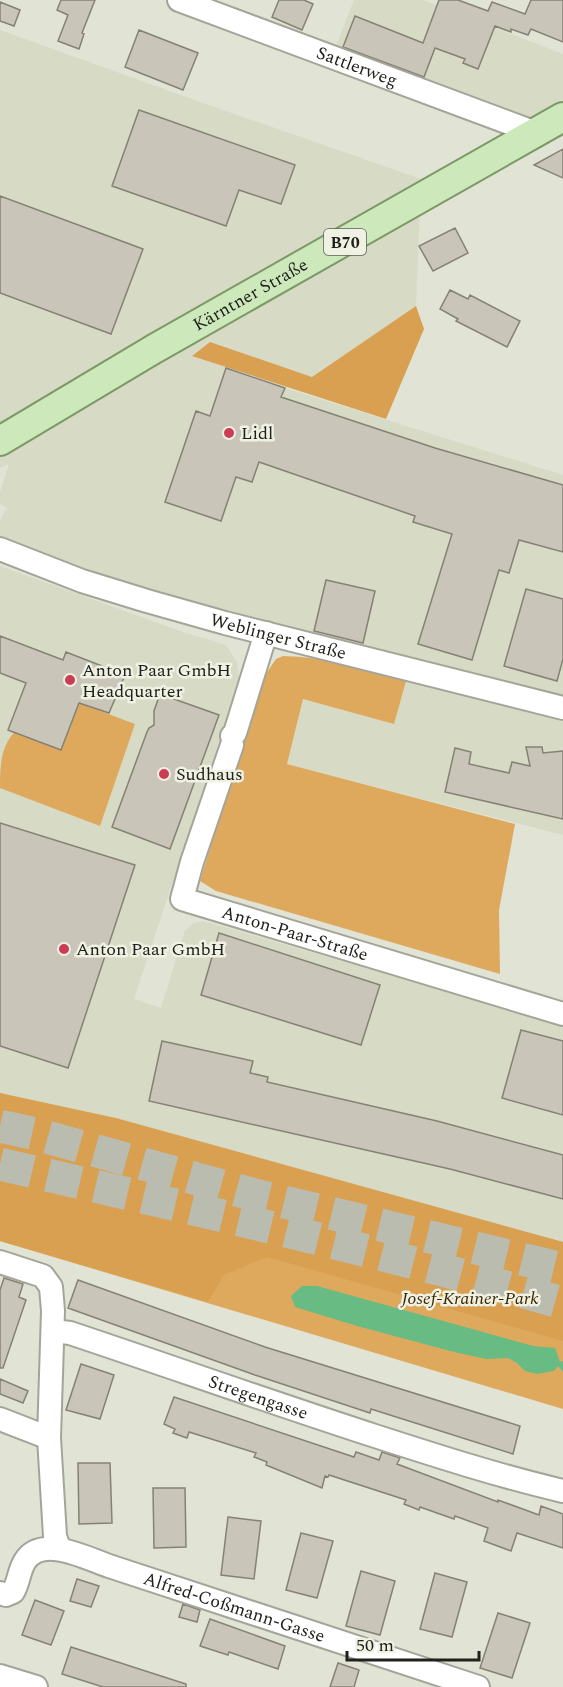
<svg xmlns="http://www.w3.org/2000/svg" width="563" height="1687" font-family="Spectral,serif">
<rect width="100%" height="100%" fill="#e1e3d5"/>
<path fill="#d7dac4" d="M354 0H423L563 54V117L536 133 330 62Z
M0 30 200 102 421 179 416 306 312 377 210 342 193 356 285 388 563 475V835L287 764 303 699 394 723 411 658 122 585 0 535V521L7 508 0 504V492L9 464 0 468Z
M0 566 180 631 226 645 237 662 239 676 228 714 134 999 161 1008 185 930 194 923 203 921 428 986 563 1028V1242L116 1118 0 1093Z"/>
<path fill="#dfa95d" d="M283 656C325 657 365 668 405 677L406 681 394 724 303 699 287 764 515 824 499 910 500 974 216 891 200 881 263 678 276 659Z
M52 693 135 724 100 826 0 788C0 769 0 746 15 732L61 750 72 723 46 713Z
M0 1093 563 1242V1409L0 1241Z"/>
<path fill="#d8a050" d="M416 306 424 329 386 419 192 356 210 342 312 377Z
M0 1093 116 1118 563 1242V1341L267 1257 224 1275 208 1302 0 1241Z"/>
<path fill="#68bb82" d="M302 1286H317L533 1346 555 1348 560 1362 563 1361V1372L558 1366 554 1371 537 1374 525 1371 517 1363 508 1358 486 1359 454 1352 357 1326 295 1307 291 1296Z"/>
<path fill="#c9c5b8" stroke="#858275" stroke-width="1.5" d="M61 0H95L82 33 84 34 79 49 58 41 68 15 57 10Z
M279 0H304L313 4 302 30 272 17Z
M439 0H458L488 11 492 2 525 14 531 0H563V42L531 29 528 35 511 29V32L495 26 478 69 463 63 465 59 435 48 424 77 343 47 355 16 423 43Z
M0 2 20 10 14 26 0 21Z
M139 30 198 53 183 90 125 67Z
M139 110 295 165 281 204 239 190 226 226 112 186Z
M563 149V178L534 165Z
M0 196 143 249 111 334 0 293Z
M455 228 468 253 433 271 419 246Z
M450 290 468 299 470 295 520 321 507 347 456 321 458 319 440 309Z
M226 368 285 388 281 397 435 448 563 485V552L519 540 509 573 499 570 472 660 418 644 452 534 413 522 415 516 259 462 252 482 236 477 221 521 165 502 196 411 210 416Z
M326 580 375 591 363 643 314 631Z
M526 589 563 599V659L557 681 504 666Z
M0 636 63 660 66 652 125 675 109 713 79 703 61 750 8 730 26 683 0 673Z
M160 694 219 715 170 849 112 827 147 732 149 728 154 725V711Z
M526 747H542L543 753 563 751V819L445 792 455 748 471 752 469 764 509 773 512 762 530 766Z
M0 823 135 865 68 1068 0 1046Z
M219 933 380 985 361 1045 201 995Z
M521 1030 563 1041V1115L502 1098Z
M162 1041 253 1061 250 1073 268 1077 267 1082 437 1121 563 1155V1199L450 1169 149 1101Z
M4 1278 23 1284 19 1297 26 1300 3 1368H0V1290Z
M78 1280 265 1347 520 1426 513 1454 371 1409 370 1413 255 1375 68 1308Z
M81 1364 114 1375 100 1419 66 1410Z
M0 1379 28 1391 23 1403 0 1394Z
M174 1397 354 1457 356 1452 379 1460 382 1452 400 1458 397 1464 498 1502V1500L539 1515 541 1506 563 1514V1548L517 1533 511 1551 484 1541 488 1528 455 1516 454 1519 420 1507 419 1510 404 1504 406 1500 329 1475 328 1477 325 1476 322 1488 266 1465 267 1462 254 1457 256 1453 189 1432 187 1438 173 1433 175 1429 164 1424Z
M78 1463H110L112 1523 79 1524Z
M153 1488H185L186 1547 154 1548Z
M228 1517 261 1521 254 1579 221 1575Z
M301 1533 333 1541 317 1598 286 1590Z
M361 1571 395 1581 380 1635 346 1626Z
M435 1573 467 1582 452 1637 420 1629Z
M77 1579 99 1586 91 1607 70 1601Z
M35 1600 64 1611 51 1645 22 1635Z
M183 1604 200 1610 197 1622 179 1617Z
M498 1613 530 1623 512 1678 480 1668Z
M210 1619 285 1646 278 1669 229 1652 228 1655 200 1646Z
M71 1647 186 1684V1687H103L62 1674Z
M338 1663 359 1670 354 1687H330Z"/>
<g fill="none" stroke-linecap="round" stroke-linejoin="round">
<path stroke="#babcb0" stroke-width="33" stroke-dasharray="33 16" stroke-linecap="butt" d="M0 1126 36 1134 251 1194 563 1269
M0 1164C188 1208 377 1250 563 1303"/>
<g stroke="#a4a598" stroke-width="26">
<g id="minor">
<path id="s1" d="M179 0 536 133"/>
<path id="s2" d="M0 549 82 581 147 601 225 623 563 708"/>
<path d="M232 736 235 733 266 633"/>
<path id="s3" d="M232 745 192 862 182 899 563 1014"/>
<path d="M0 1262 43 1276 51 1287 53 1311 49 1438 55 1536 59 1548"/>
<path id="s4" d="M53 1331 70 1333C172 1367 273 1403 375 1436 437 1456 499 1476 563 1491"/>
<path d="M0 1419 49 1438"/>
<path id="s5" d="M0 1593 6 1595 13 1592C19 1582 19 1570 25 1561 42 1534 88 1559 109 1566L478 1687"/>
<path d="M0 1676 36 1687"/>
</g>
</g>
<g stroke="#7b9965" stroke-width="32">
<g id="major">
<path id="s6" d="M0 441 154 349 563 117"/>
</g>
</g>
<use href="#minor" stroke="#fff" stroke-width="22"/>
<use href="#major" stroke="#cde8ba" stroke-width="28"/>
</g>
<g fill="#cc3c55" stroke="#eff1e3" stroke-width="2">
<circle cx="229" cy="433" r="6"/>
<circle cx="70" cy="680" r="6"/>
<circle cx="164" cy="774" r="6"/>
<circle cx="64" cy="949" r="6"/>
</g>
<g text-anchor="middle" stroke-width="5" stroke-linejoin="round" paint-order="stroke">
<rect fill="#eff1e3" stroke="#5e5f58" stroke-width="1.5" x="324" y="229" width="42" height="26" rx="4.5"/>
<g font-size="16" font-weight="bold" fill="#20211c">
<text x="345" y="248">B70</text>
</g>
<g font-size="18" fill="#20211c" stroke="#eff1e3">
<text dy="6" stroke="none"><textPath href="#s1" startOffset="190">Sattlerweg</textPath></text>
<text dy="6" stroke="none"><textPath href="#s6" startOffset="290">Kärntner Straße</textPath></text>
<text dy="6" stroke="none"><textPath href="#s2" startOffset="292">Weblinger Straße</textPath></text>
<text dy="6" stroke="none"><textPath href="#s3" startOffset="280">Anton-Paar-Straße</textPath></text>
<text dy="6" stroke="none"><textPath href="#s4" startOffset="216">Stregengasse</textPath></text>
<text dy="6" stroke="none"><textPath href="#s5" startOffset="270">Alfred-Coßmann-Gasse</textPath></text>
</g>
<g font-size="18" fill="#20211c" stroke="#eff1e3" text-anchor="start">
<text x="241" y="439">Lidl</text>
<text x="82" y="676">Anton Paar GmbH<tspan x="82" dy="21">Headquarter</tspan></text>
<text x="176" y="780">Sudhaus</text>
<text x="76" y="955">Anton Paar GmbH</text>
</g>
<g font-size="18" font-style="italic" fill="#3d2703" stroke="#eff1e3">
<text x="470" y="1304">Josef-Krainer-Park</text>
</g>
</g>
<path d="M347 1651v9h132v-9" fill="none" stroke="#20211c" stroke-width="3"/>
<text x="356" y="1651" font-size="18" fill="#20211c" stroke="#eff1e3" stroke-width="4.5" paint-order="stroke">50 m</text>
</svg>
